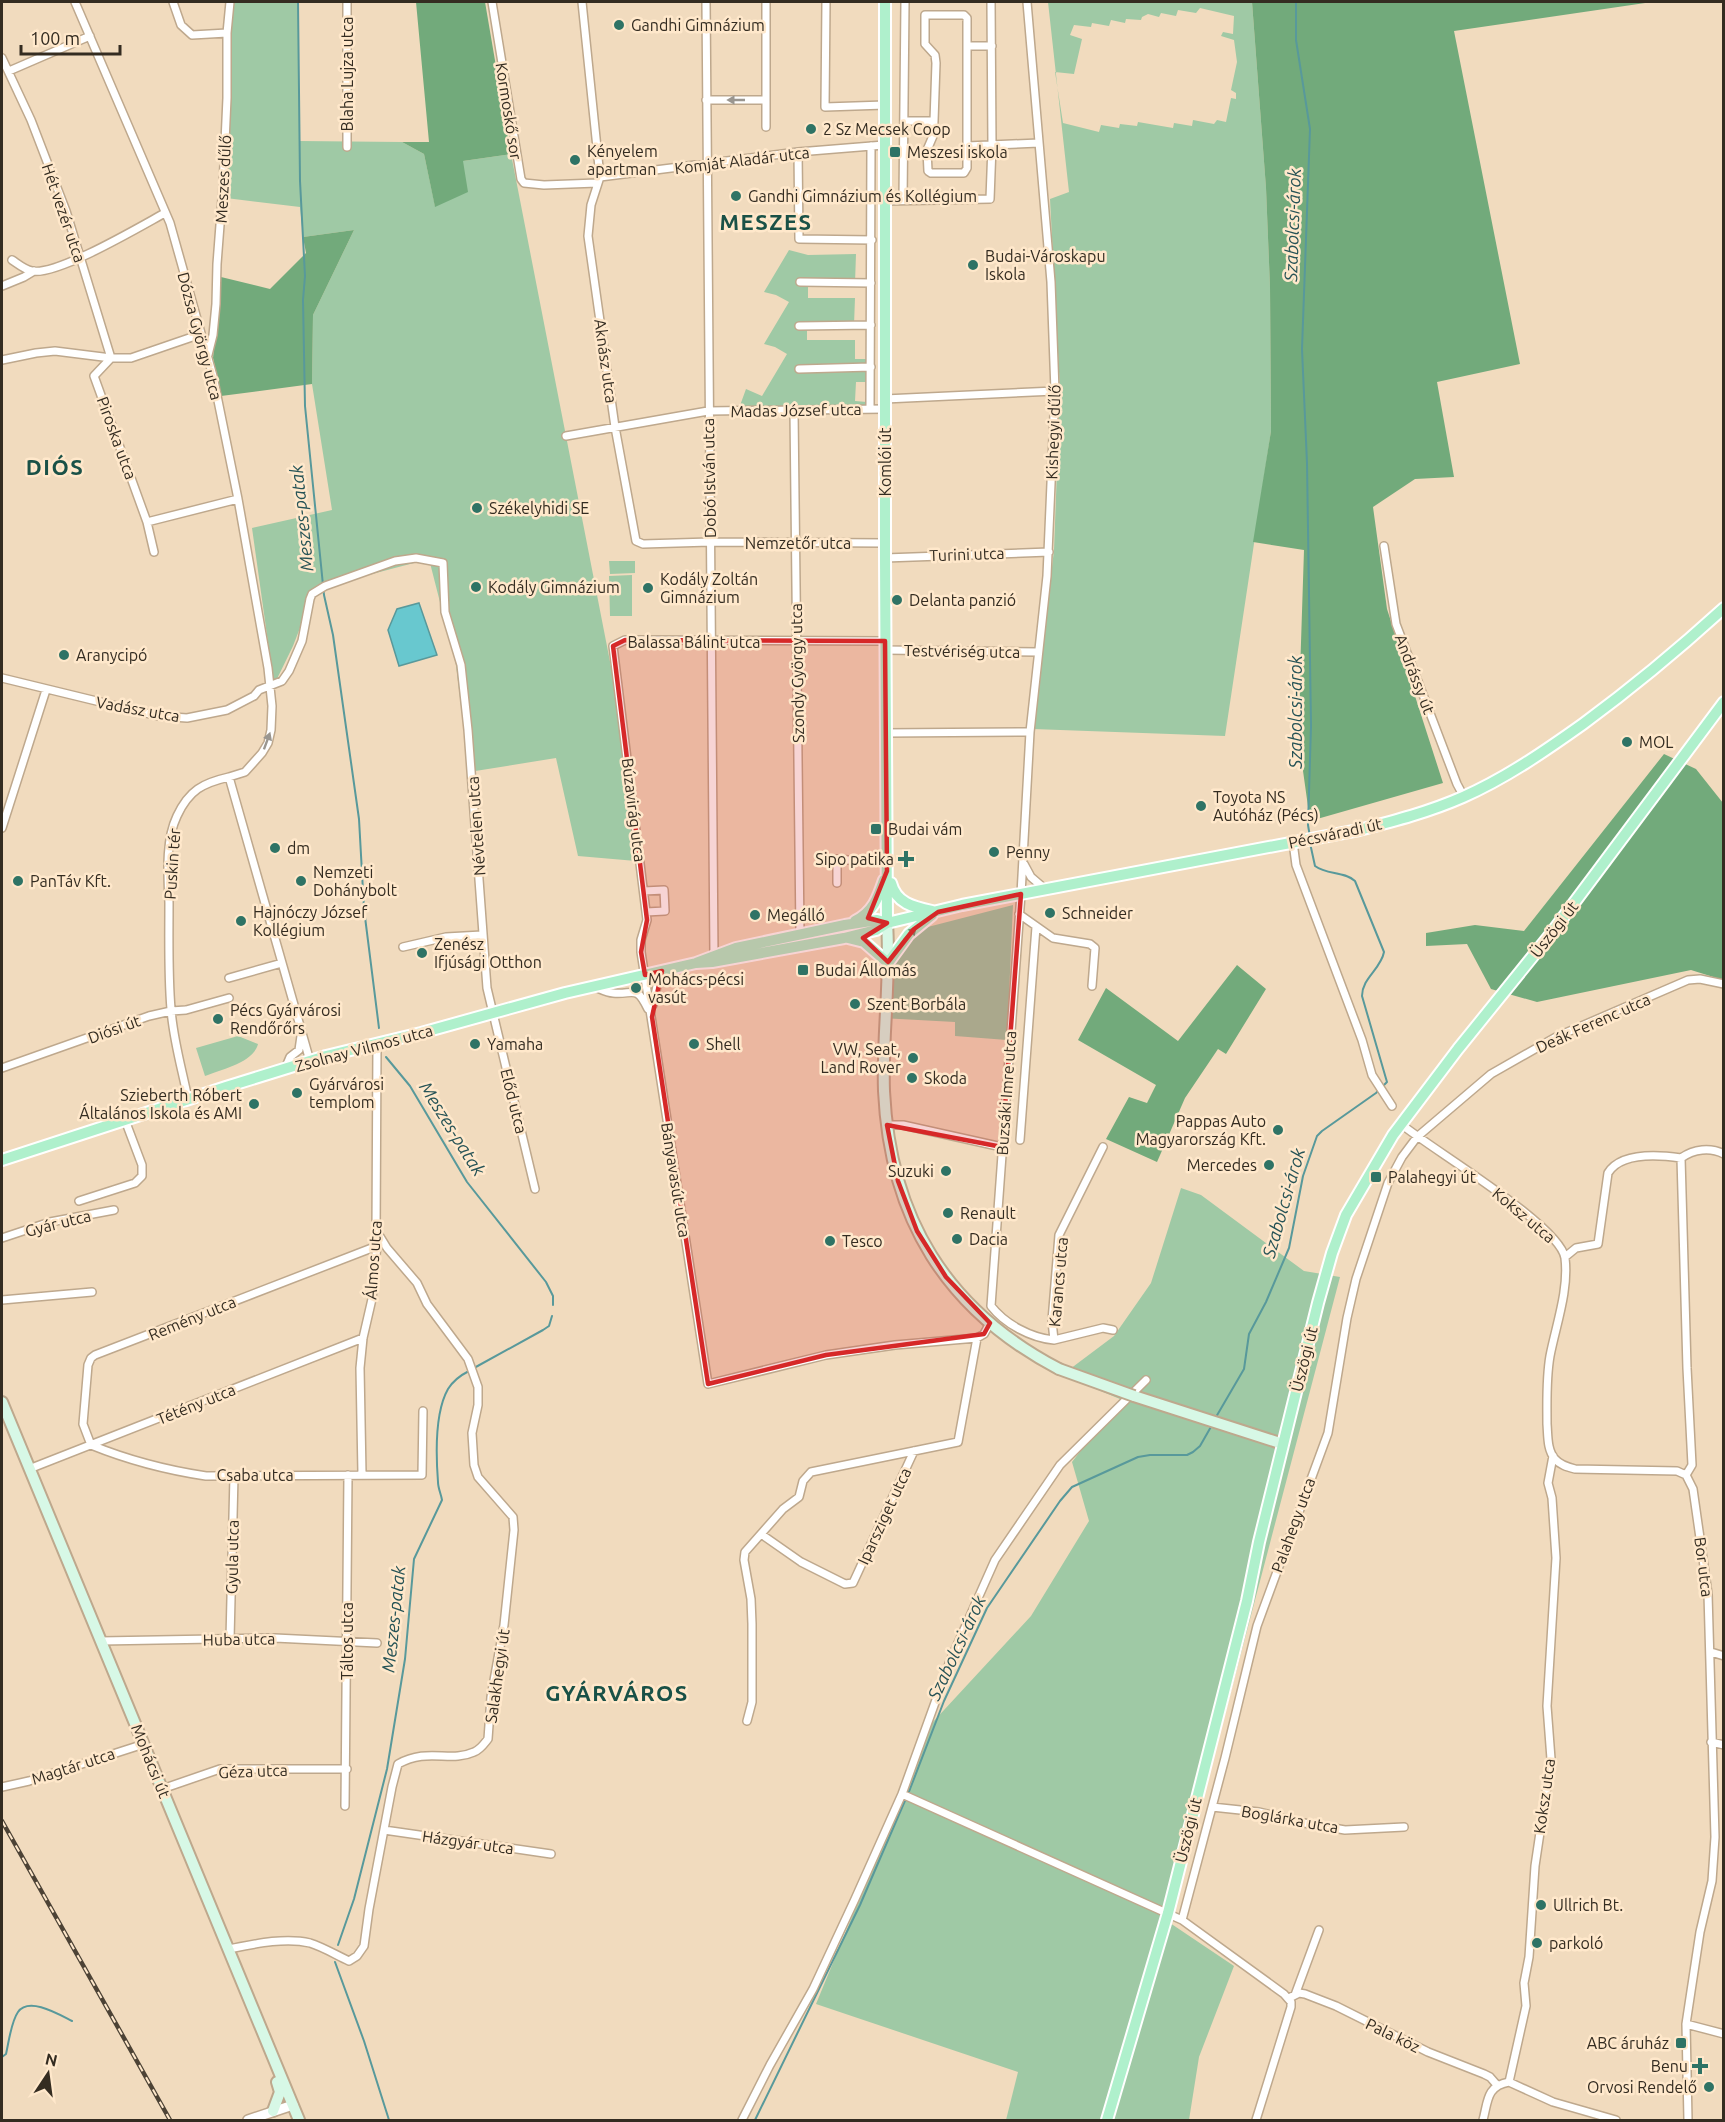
<svg xmlns="http://www.w3.org/2000/svg" width="1725" height="2122" font-family="Ubuntu,sans-serif">
<rect width="100%" height="100%" fill="#f1dbbe"/>
<path fill="#9fc9a5" fill-rule="evenodd" d="M229 2H299V141L402 142 424 154 435 206 463 161 511 154 613 677 636 861 578 856 556 758 469 772 456 665 429 559 315 589 293 646 274 685 252 528 332 510 312 384 313 315 354 230 303 237 300 207 226 198 227 33Z
M1048 2H1252L1266 188 1270 287 1271 431 1225 736 1033 729 1054 550 1060 390 1050 199 1069 192ZM1200 8 1234 16 1233 34 1223 32 1221 36 1234 40 1237 62 1231 90 1236 93V99L1231 98 1226 122 1217 120 1214 124 1193 120 1192 126 1174 123 1173 128 1138 122 1137 126 1120 124 1119 128 1101 125 1099 132 1063 123 1055 72 1074 74 1082 39 1070 35 1074 25 1091 27 1092 23 1109 26 1111 20 1125 23 1126 19 1141 20 1142 17 1148 14 1159 17 1161 13 1176 16 1178 10 1196 13Z
M789 250 808 255 856 254 855 283 847 286H808V298H855L854 325 807 328V340H855V359H867V382H856L855 401 867 402 870 409 738 411 746 389 762 396 787 354 775 347 764 344 789 302 776 295 764 292Z
M609 561H635V573L610 574Z
M632 575V616H610L609 576Z
M1013 905 1007 1040 955 1036V1022L881 1018 884 963 897 961 920 929Z
M238 1036 258 1044C253 1063 222 1069 205 1076L196 1048Z
M1181 1188 1201 1195 1304 1271 1340 1277 1170 1923 1234 1966 1199 2057 1189 2120H1006L1018 2072 816 2004 932 1723 1031 1616 1089 1521 1072 1462 1120 1399 1062 1375 1114 1336 1151 1283Z"/>
<path fill="#72aa7b" d="M416 2H485L511 154 463 161 468 192 435 207 424 154 402 142H429Z
M1252 2H1652L1454 31 1520 364 1437 382 1454 477 1415 479 1373 507 1387 609 1443 783 1310 821 1298 735 1304 550 1253 542 1271 431 1270 287 1266 188Z
M354 230 313 315 312 384 221 396 213 358 221 277 270 289 306 253 303 237Z
M1664 754 1696 769 1723 803V980L1691 970 1537 1002 1491 989 1467 944 1426 946V933L1475 925 1524 931Z
M1237 965 1266 989 1226 1054 1218 1049 1185 1098 1157 1162 1106 1139 1129 1097 1147 1103 1156 1085 1078 1040 1106 988 1178 1041Z"/>
<path fill="#68c8cf" stroke="#58999b" stroke-width="1.5" d="M419 603 437 655 399 666 388 630 397 609Z"/>
<g fill="none" stroke-linecap="round" stroke-linejoin="round">
<path stroke="#58999b" stroke-width="2" d="M298 2 300 181 305 276 303 300 305 406 324 595 333 635 359 819 364 909 379 1028
M1296 2V40L1310 129 1302 349 1307 463 1311 726 1308 825 1310 837
M386 1057 410 1086 467 1182 546 1282 553 1296V1305
M474 1368 543 1330 549 1326 552 1316
M1216 1417 1244 1369 1249 1334 1266 1302 1289 1248 1303 1176 1317 1136 1322 1131 1376 1093 1387 1082 1362 996C1362 978 1381 969 1384 952L1355 881C1344 871 1327 875 1315 866L1310 843
M338 1945 354 1899 387 1769 405 1659 414 1559 442 1500C441 1494 438 1488 438 1482 436 1456 435 1412 448 1389 453 1381 461 1375 469 1371
M335 1962 364 2041 389 2120
M2 2057 6 2054C9 2041 11 2022 18 2012 29 1996 60 2015 72 2021
M755 2120 860 1905 910 1789 944 1701 987 1608 1060 1501 1072 1487 1138 1457 1150 1455H1187L1193 1452 1200 1446 1212 1425"/>
<g stroke="#bea88d" stroke-width="10">
<path id="minor" d="M75 2 170 223 213 376 238 499 268 668 272 706 271 730 268 743 262 753 245 772 229 777
M173 2 181 25 192 35 227 33
M347 2V147
M492 2 521 179 524 183 544 185 597 183
M582 2 600 177
M706 2 714 955
M826 2 825 107 885 105
M1027 2 1051 282 1055 391 1047 576 1030 732 1021 894 991 1306C1005 1324 1031 1338 1054 1340L1052 1321 1059 1235 1103 1147
M967 46H992
M2 58 31 120 66 211 111 358 55 351 36 353 2 360
M9 71 90 36
M706 100H766
M904 121H934L936 63 935 55 925 44V15H964L967 18V168L964 173H931L928 171 927 150 933 136 934 121
M766 127V2
M967 146 1039 143
M798 152 799 239 872 240
M600 177 591 205 588 236 615 427 636 541 643 544 710 542 885 543
M600 177 798 152 884 145
M799 197 871 198
M903 200 905 2
M885 201 990 199 992 146 991 2
M12 260C18 264 25 270 32 271 57 276 141 226 165 213
M800 282 871 283
M2 286 24 277 34 271
M799 326 871 325
M201 334 131 358H111L94 376 147 522 238 499
M208 355 213 335 216 304 217 264 223 186 227 98V33L230 2
M799 369 871 367
M885 399 1055 391
M870 409 871 146
M794 411 800 934
M566 436 708 411 885 409
M147 522 154 552
M1384 546 1396 624 1457 784 1464 797
M885 558 1049 552
M885 641 625 640 613 646 647 920 641 940V952L708 1384 826 1355 895 1345 977 1338 984 1334 990 1323
M885 650 1038 652
M2 678 158 716 187 718 227 710 254 696 259 690 282 681 289 671 302 641 310 599 312 594 325 586 395 561 416 558 443 563 445 612 461 665 468 730 487 988 535 1189
M885 733 1030 732
M2 828 46 690
M1293 842 1296 865 1362 1040 1372 1075 1392 1106
M1024 864 1031 877 1045 889
M837 883V859L859 861 886 858
M644 891 664 890 665 911 646 912
M1019 914 1053 938 1090 944 1095 948 1092 986
M403 947 446 937 482 935
M229 978 282 963
M595 987C600 989 607 993 613 993 634 995 636 984 648 1009
M653 1005 657 986 670 971
M2 1068 149 1016 171 1011 186 1010 229 998
M285 1069 290 1057 299 1050 301 1036
M188 1099C182 1069 173 1039 171 1009 168 974 169 938 169 903 168 876 165 841 177 816 189 790 203 783 229 777L310 1061
M1401 1124C1431 1149 1560 1225 1565 1258 1569 1290 1556 1325 1550 1356 1546 1379 1547 1401 1547 1424 1548 1436 1547 1450 1555 1459 1560 1465 1567 1467 1575 1469L1677 1471 1686 1475
M887 1125H903L1002 1147
M1020 1140 1036 927
M1681 1158 1687 1368 1692 1465 1686 1475
M79 1201 135 1183 142 1176V1165L125 1120
M376 1233 377 1044
M2 1238 50 1222 114 1210
M377 1246 95 1355 91 1358 88 1365 83 1424 91 1445C128 1460 166 1470 206 1476L422 1475 423 1411
M1565 1257 1576 1248 1598 1244 1608 1173C1621 1152 1660 1155 1681 1158 1694 1149 1710 1147 1724 1154
M2 1300 92 1292
M1054 1340 1103 1328 1113 1330
M29 1469 363 1338
M362 1474 360 1368 363 1338 372 1299 377 1244
M1686 1475 1693 1489 1708 1594 1715 1837 1712 1881 1700 1932 1686 2024 1688 2120
M761 1534 801 1562 845 1584 853 1583 914 1451
M230 1639 234 1476
M101 1641 275 1638 377 1643
M1711 1652 1724 1656
M747 1721 752 1702V1624L751 1599 744 1560 745 1552 783 1509 799 1497 803 1481 811 1472 958 1442 977 1338
M1711 1742 1724 1745
M2 1787 29 1781 144 1744
M162 1789 220 1769H347
M902 1794 1182 1920 1284 1994 1291 2002V2007L1256 2120
M345 1806 348 1475
M1212 1807 1259 1812 1304 1823 1345 1830 1404 1827
M384 1830 551 1854
M1182 1920 1225 1758 1257 1626 1328 1433 1347 1318 1356 1279 1388 1183 1402 1157 1417 1137 1491 1074 1556 1037 1688 980 1700 979 1724 984
M229 1949C254 1944 285 1937 310 1943 323 1947 336 1955 349 1961L357 1956 364 1946 369 1909 392 1787 398 1764C428 1747 450 1763 474 1752 480 1750 484 1744 488 1739L491 1697 504 1625 514 1530 513 1517 478 1477 474 1465 472 1433 478 1405V1387L468 1359 427 1304 417 1283 387 1248 376 1230
M1295 1995 1319 1930
M1289 1998 1299 1993 1305 1994 1336 2006 1428 2052 1484 2074 1490 2077 1497 2085
M1686 2024 1724 2034
M1509 2082 1553 2102 1616 2120
M742 2120 770 2065 813 1989 855 1899 902 1794 950 1661 995 1560 1060 1465 1146 1380
M1483 2120C1488 2102 1486 2086 1509 2082L1526 2006 1524 1983 1529 1957 1535 1866 1551 1759 1547 1706 1556 1558 1552 1498 1548 1483 1553 1456"/>
</g>
<g stroke="#bea88d" stroke-width="12">
<path id="tertiary" d="M248 2120 293 2105"/>
</g>
<g stroke="#bea88d" stroke-width="14">
<path id="secondary" d="M887 923C891 979 882 1035 884 1091 890 1218 946 1310 1059 1369
M1134 1396 1283 1444
M2 1402 299 2120
M273 2111 280 2092 277 2082"/>
</g>
<g stroke="#fff" stroke-width="14">
<path id="primary" d="M885 2V558L887 923
M891 883C896 903 913 907 932 911
M855 921C873 912 878 898 884 880
M848 938 864 942 888 963 909 934 932 915
M696 963 712 962 844 938 876 930 887 923 962 905 1359 830C1394 821 1429 812 1463 797 1506 778 1545 751 1583 724 1632 688 1679 649 1724 608
M2 1160 226 1087 326 1056 421 1033 565 993 696 963 736 948 845 925 877 920 887 923
M1107 2120 1168 1913 1247 1601 1259 1542 1318 1303 1332 1253 1346 1215 1393 1135 1458 1049 1550 935 1724 702"/>
</g>
<use href="#minor" stroke="#fff" stroke-width="7"/>
<use href="#tertiary" stroke="#fff" stroke-width="9"/>
<use href="#secondary" stroke="#d7f8e6" stroke-width="10"/>
<use href="#primary" stroke="#aff0cc" stroke-width="10"/>
<g stroke="#4d4336" stroke-width="4.5">
<path id="rail" d="M2 1821 170 2120"/>
</g>
<use href="#rail" stroke="#ffe8cb" stroke-width="2" stroke-dasharray="7" stroke-linecap="butt"/>
<g stroke="#bea88d" stroke-width="14" stroke-linecap="butt">
<path id="secondary-bridge" d="M1059 1369 1134 1396"/>
</g>
<use href="#secondary-bridge" stroke="#d7f8e6" stroke-width="10"/>
</g>
<defs><path id="oneway-solid" d="M-6-.8H1V-3.2L6.5 0L1 3.2V.8H-6Z" transform="scale(1.5)"/></defs>
<g fill="#9a9690">
<use href="#oneway-solid" transform="translate(736 100) rotate(180)"/>
<use href="#oneway-solid" transform="translate(267 741) rotate(-70)"/>
</g>
<use fill="#728e76" href="#oneway-solid" transform="translate(910 934) rotate(-45)"/>
<path fill="#d62828" fill-opacity="0.2" stroke="#d62828" stroke-width="4.5" stroke-linejoin="round" d="M625 640 885 641 887 871 868 918 887 923 863 938 888 962 914 929 938 912 1021 894 1002 1147 887 1125 898 1181 917 1231 946 1277 990 1323 984 1334 826 1355 708 1384 652 1017 662 971 645 975 641 952 647 920 613 646Z"/>
<g fill="#2f7365" stroke="#ffe8cb" stroke-width="2">
<circle cx="619" cy="25" r="6"/>
<circle cx="811" cy="129" r="6"/>
<rect x="889" y="146" width="12" height="12" rx="3"/>
<circle cx="575" cy="160" r="6"/>
<circle cx="736" cy="196" r="6"/>
<circle cx="973" cy="265" r="6"/>
<circle cx="477" cy="508" r="6"/>
<circle cx="476" cy="587" r="6"/>
<circle cx="648" cy="588" r="6"/>
<circle cx="897" cy="600" r="6"/>
<circle cx="64" cy="655" r="6"/>
<circle cx="1627" cy="742" r="6"/>
<circle cx="1201" cy="806" r="6"/>
<rect x="870" y="823" width="12" height="12" rx="3"/>
<circle cx="275" cy="848" r="6"/>
<circle cx="994" cy="852" r="6"/>
<path d="M903 850h6v6h6v6h-6v6h-6v-6h-6v-6h6z"/>
<circle cx="18" cy="881" r="6"/>
<circle cx="301" cy="881" r="6"/>
<circle cx="1050" cy="913" r="6"/>
<circle cx="755" cy="915" r="6"/>
<circle cx="241" cy="921" r="6"/>
<circle cx="422" cy="953" r="6"/>
<rect x="797" y="964" width="12" height="12" rx="3"/>
<circle cx="636" cy="988" r="6"/>
<circle cx="855" cy="1004" r="6"/>
<circle cx="218" cy="1019" r="6"/>
<circle cx="475" cy="1044" r="6"/>
<circle cx="694" cy="1044" r="6"/>
<circle cx="913" cy="1058" r="6"/>
<circle cx="912" cy="1078" r="6"/>
<circle cx="297" cy="1093" r="6"/>
<circle cx="254" cy="1104" r="6"/>
<circle cx="1278" cy="1130" r="6"/>
<circle cx="1269" cy="1165" r="6"/>
<circle cx="946" cy="1171" r="6"/>
<rect x="1370" y="1171" width="12" height="12" rx="3"/>
<circle cx="948" cy="1213" r="6"/>
<circle cx="957" cy="1239" r="6"/>
<circle cx="830" cy="1241" r="6"/>
<circle cx="1541" cy="1905" r="6"/>
<circle cx="1537" cy="1943" r="6"/>
<rect x="1675" y="2037" width="12" height="12" rx="3"/>
<path d="M1697 2057h6v6h6v6h-6v6h-6v-6h-6v-6h6z"/>
<circle cx="1709" cy="2087" r="6"/>
</g>
<g text-anchor="middle" stroke-width="5" stroke-linejoin="round" paint-order="stroke">
<g font-size="16" fill="#342c21" stroke="#ffe8cb" text-anchor="start">
<text x="631" y="31">Gandhi Gimnázium</text>
<text x="823" y="135">2 Sz Mecsek Coop</text>
<text x="587" y="157">Kényelem<tspan x="587" dy="18">apartman</tspan></text>
<text x="907" y="158">Meszesi iskola</text>
<text x="748" y="202">Gandhi Gimnázium és Kollégium</text>
<text x="985" y="262">Budai-Városkapu<tspan x="985" dy="18">Iskola</tspan></text>
<text x="489" y="514">Székelyhidi SE</text>
<text x="660" y="585">Kodály Zoltán<tspan x="660" dy="18">Gimnázium</tspan></text>
<text x="488" y="593">Kodály Gimnázium</text>
<text x="909" y="606">Delanta panzió</text>
<text x="76" y="661">Aranycipó</text>
<text x="1639" y="748">MOL</text>
<text x="1213" y="803">Toyota NS<tspan x="1213" dy="18">Autóház (Pécs)</tspan></text>
<text x="888" y="835">Budai vám</text>
<text x="287" y="854">dm</text>
<text x="1006" y="858">Penny</text>
<text x="894" y="865" text-anchor="end">Sipo patika</text>
<text x="313" y="878">Nemzeti<tspan x="313" dy="18">Dohánybolt</tspan></text>
<text x="30" y="887">PanTáv Kft.</text>
<text x="253" y="918">Hajnóczy József<tspan x="253" dy="18">Kollégium</tspan></text>
<text x="1062" y="919">Schneider</text>
<text x="767" y="921">Megálló</text>
<text x="434" y="950">Zenész<tspan x="434" dy="18">Ifjúsági Otthon</tspan></text>
<text x="815" y="976">Budai Állomás</text>
<text x="648" y="985">Mohács-pécsi<tspan x="648" dy="18">vasút</tspan></text>
<text x="867" y="1010">Szent Borbála</text>
<text x="230" y="1016">Pécs Gyárvárosi<tspan x="230" dy="18">Rendőrőrs</tspan></text>
<text x="487" y="1050">Yamaha</text>
<text x="706" y="1050">Shell</text>
<text x="901" y="1055" text-anchor="end">VW, Seat,<tspan x="901" dy="18">Land Rover</tspan></text>
<text x="924" y="1084">Skoda</text>
<text x="309" y="1090">Gyárvárosi<tspan x="309" dy="18">templom</tspan></text>
<text x="242" y="1101" text-anchor="end">Szieberth Róbert<tspan x="242" dy="18">Általános Iskola és AMI</tspan></text>
<text x="1266" y="1127" text-anchor="end">Pappas Auto<tspan x="1266" dy="18">Magyarország Kft.</tspan></text>
<text x="1257" y="1171" text-anchor="end">Mercedes</text>
<text x="934" y="1177" text-anchor="end">Suzuki</text>
<text x="1388" y="1183">Palahegyi út</text>
<text x="960" y="1219">Renault</text>
<text x="969" y="1245">Dacia</text>
<text x="842" y="1247">Tesco</text>
<text x="1553" y="1911">Ullrich Bt.</text>
<text x="1549" y="1949">parkoló</text>
<text x="1669" y="2049" text-anchor="end">ABC áruház</text>
<text x="1688" y="2072" text-anchor="end">Benu</text>
<text x="1697" y="2093" text-anchor="end">Orvosi Rendelő</text>
</g>
<g font-size="16" fill="#342c21" stroke="#ffe8cb">
<text transform="translate(347 74) rotate(-90)" y="6">Blaha Lujza utca</text>
<text transform="translate(509 111) rotate(81)" y="6">Kormoskő sor</text>
<text transform="translate(742 160) rotate(-7)" y="6">Komját Aladár utca</text>
<text transform="translate(223 179) rotate(-87)" y="6">Meszes dűlő</text>
<text transform="translate(64 213) rotate(71)" y="6">Hét vezér utca</text>
<text transform="translate(200 336) rotate(75)" y="6">Dózsa György utca</text>
<text transform="translate(606 361) rotate(82)" y="6">Aknász utca</text>
<text transform="translate(796 410) rotate(-1)" y="6">Madas József utca</text>
<text transform="translate(1053 432) rotate(-88)" y="6">Kishegyi dűlő</text>
<text transform="translate(117 438) rotate(70)" y="6">Piroska utca</text>
<text transform="translate(885 462) rotate(-90)" y="6">Komlói út</text>
<text transform="translate(709 478) rotate(-91)" y="6">Dobó István utca</text>
<text x="798" y="549">Nemzetőr utca</text>
<text transform="translate(967 554) rotate(-2)" y="6">Turini utca</text>
<text x="694" y="648">Balassa Bálint utca</text>
<text transform="translate(962 651) rotate(1)" y="6">Testvériség utca</text>
<text transform="translate(797 673) rotate(-91)" y="6">Szondy György utca</text>
<text transform="translate(1415 674) rotate(69)" y="6">Andrássy út</text>
<text transform="translate(138 709) rotate(10)" y="6">Vadász utca</text>
<text transform="translate(634 810) rotate(83)" y="6">Búzavirág utca</text>
<text transform="translate(476 826) rotate(-94)" y="6">Névtelen utca</text>
<text transform="translate(1335 833) rotate(-12)" y="6">Pécsváradi út</text>
<text transform="translate(172 864) rotate(-86)" y="6">Puskin tér</text>
<text transform="translate(1554 929) rotate(-52)" y="6">Üszögi út</text>
<text transform="translate(1593 1023) rotate(-24)" y="6">Deák Ferenc utca</text>
<text transform="translate(114 1029) rotate(-20)" y="6">Diósi út</text>
<text transform="translate(364 1048) rotate(-15)" y="6">Zsolnay Vilmos utca</text>
<text transform="translate(1006 1093) rotate(-86)" y="6">Buzsáki Imre utca</text>
<text transform="translate(514 1101) rotate(76)" y="6">Előd utca</text>
<text transform="translate(676 1180) rotate(81)" y="6">Bányavasút utca</text>
<text transform="translate(1524 1215) rotate(40)" y="6">Koksz utca</text>
<text transform="translate(58 1223) rotate(-14)" y="6">Gyár utca</text>
<text transform="translate(373 1260) rotate(-86)" y="6">Álmos utca</text>
<text transform="translate(1058 1282) rotate(-85)" y="6">Karancs utca</text>
<text transform="translate(192 1318) rotate(-22)" y="6">Remény utca</text>
<text transform="translate(1304 1359) rotate(-76)" y="6">Üszögi út</text>
<text transform="translate(196 1404) rotate(-22)" y="6">Tétény utca</text>
<text x="255" y="1481">Csaba utca</text>
<text transform="translate(884 1516) rotate(-65)" y="6">Iparsziget utca</text>
<text transform="translate(1293 1525) rotate(-70)" y="6">Palahegy utca</text>
<text transform="translate(232 1557) rotate(-89)" y="6">Gyula utca</text>
<text transform="translate(1704 1567) rotate(83)" y="6">Bor utca</text>
<text transform="translate(239 1639) rotate(-1)" y="6">Huba utca</text>
<text transform="translate(347 1641) rotate(-90)" y="6">Táltos utca</text>
<text transform="translate(497 1676) rotate(-82)" y="6">Salakhegyi út</text>
<text transform="translate(151 1761) rotate(68)" y="6">Mohácsi út</text>
<text transform="translate(73 1766) rotate(-18)" y="6">Magtár utca</text>
<text transform="translate(253 1771) rotate(-2)" y="6">Géza utca</text>
<text transform="translate(1544 1796) rotate(-82)" y="6">Koksz utca</text>
<text transform="translate(1290 1819) rotate(10)" y="6">Boglárka utca</text>
<text transform="translate(1188 1830) rotate(-76)" y="6">Üszögi út</text>
<text transform="translate(468 1842) rotate(8)" y="6">Házgyár utca</text>
<text transform="translate(1393 2035) rotate(26)" y="6">Pala köz</text>
</g>
<g font-size="18" font-style="italic" fill="#275356" stroke="#ffe8cb">
<text transform="translate(1293 225) rotate(-88)" y="6">Szabolcsi-árok</text>
<text transform="translate(302 518) rotate(-96)" y="6">Meszes-patak</text>
<text transform="translate(1296 712) rotate(-90)" y="6">Szabolcsi-árok</text>
<text transform="translate(452 1129) rotate(58)" y="6">Meszes-patak</text>
<text transform="translate(1284 1203) rotate(-74)" y="6">Szabolcsi-árok</text>
<text transform="translate(394 1619) rotate(-84)" y="6">Meszes-patak</text>
<text transform="translate(957 1648) rotate(-65)" y="6">Szabolcsi-árok</text>
</g>
<g font-size="22" font-weight="bold" letter-spacing="1.5" fill="#1a5147" stroke="#ffe8cb">
<text x="766" y="230">MESZES</text>
<text x="55" y="475">DIÓS</text>
<text x="617" y="1701">GYÁRVÁROS</text>
</g>
</g>
<rect width="1725" height="2122" fill="none" stroke="#342c21" stroke-width="6"/>
<g transform="translate(48 2074) rotate(13)" stroke="#ffe8cb" stroke-width="4.5" paint-order="stroke">
<path d="M0-4.5L10 22L0 15L-10 22Z" fill="#342c21"/>
<text y="-9" font-size="16" font-weight="bold" text-anchor="middle" fill="#342c21">N</text>
</g>
<path d="M21 45v9h99v-9" fill="none" stroke="#342c21" stroke-width="3"/>
<text x="30" y="45" font-size="18" fill="#342c21" stroke="#ffe8cb" stroke-width="4.5" paint-order="stroke">100 m</text>
</svg>
